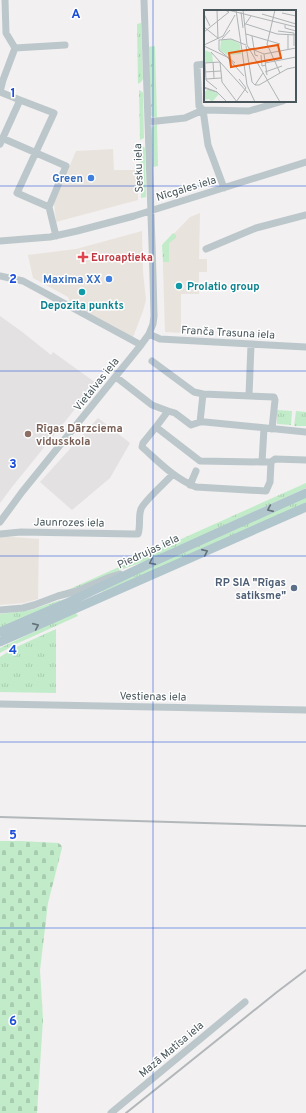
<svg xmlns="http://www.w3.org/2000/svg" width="306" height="1113" font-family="Overpass,sans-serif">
<defs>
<pattern id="grass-tufts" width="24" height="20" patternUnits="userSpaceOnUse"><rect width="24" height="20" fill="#c2ecc9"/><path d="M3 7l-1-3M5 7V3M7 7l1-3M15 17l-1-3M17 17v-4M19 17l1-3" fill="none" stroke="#a8ccaf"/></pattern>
<pattern id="cemetery-stones" width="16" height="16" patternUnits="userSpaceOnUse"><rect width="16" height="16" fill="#c2ecc9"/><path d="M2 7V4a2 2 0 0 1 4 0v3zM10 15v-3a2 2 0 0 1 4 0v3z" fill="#a8ccaf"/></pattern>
</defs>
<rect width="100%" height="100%" fill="#f2f0f0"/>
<path fill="#e9e3dd" d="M113 149 114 170H138V200L56 222 54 203 76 151Z
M200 213 199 259H207V272H199V294H181V333L165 332 163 267V245L190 217Z
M142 231 143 272 146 300 143 311 133 337 71 305 68 297 33 278 28 255 76 249Z
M0 536 39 539 38 599 24 603 0 605Z"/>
<path fill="#e3e1e1" d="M0 316 21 331 51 355 53 352 96 383 12 487 0 503Z
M98 418 130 443 110 478 72 510 40 482Z"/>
<path fill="url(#grass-tufts)" d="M141 23 143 79 141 82 138 84 137 24Z
M155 46 157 118 153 117 151 115 149 47Z
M139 90 141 91 143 93 144 138 140 140Z
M157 124 158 166 153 167 151 130 153 126Z
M140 144 145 148 146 197 141 198Z
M173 233 176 235V238L169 243V262H163L162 245Z
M277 410 292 411 291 425 277 424Z
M296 411 306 412V426H294Z
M306 483V488L146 561 123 569 85 586 61 593Z
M306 497V503L190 555 102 592V591L139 573Z
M60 600 61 601 0 628V614L31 610Z
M76 613 78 616 16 644 0 653V648L67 616Z
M56 629V693L0 692V657C17 645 37 638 56 629Z"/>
<path fill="url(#cemetery-stones)" d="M0 841H21L58 843 61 845 62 848 48 903 40 970 43 1019 37 1113H0Z"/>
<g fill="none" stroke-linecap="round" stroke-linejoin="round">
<path stroke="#bcc7cb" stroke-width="7" d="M15 48 65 45
M205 64 197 65 199 106 203 110 208 145 224 188
M0 92 3 80 15 48 6 33 5 0
M0 92 20 100
M148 122 185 118 203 110 249 111 283 101
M0 144 20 100 54 113 17 193 49 207 66 166 2 138
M49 207 56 236
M0 241 50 237 77 231 134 216 306 162
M206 249 256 228 306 215
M0 276 23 281 141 345
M149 334 160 339 306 347
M152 361 194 392 203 394 274 397 275 400 272 429
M116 377 152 405 168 411 156 427 200 461 262 462H271L275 459 306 460
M249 395 251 345
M168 411 175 413 191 425 200 422H205L306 432
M200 422 203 394
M156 427 143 443 142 447C159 462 175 479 196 487L266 491 270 482 271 462
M262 462 264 428
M190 485 196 471
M0 522 22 492 141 345 149 334 153 324 154 316 153 276 144 0
M0 534 21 532 134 534H138C141 526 138 517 141 509 143 502 167 481 173 474
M0 610 23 608 34 605 58 596 77 591 110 577 120 574
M0 704 306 710
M111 1113 245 1002"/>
<path stroke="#b1c5cc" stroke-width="9" d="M0 632 67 603 153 562 306 493
M0 642 306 507"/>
<path stroke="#b2b7b9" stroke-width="2" d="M0 817 306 826
M126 1113 277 992 306 970"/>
</g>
<defs><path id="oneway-chevron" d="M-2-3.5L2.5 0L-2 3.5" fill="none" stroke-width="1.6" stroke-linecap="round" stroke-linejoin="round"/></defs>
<g stroke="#637278">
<use href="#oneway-chevron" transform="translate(270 509) rotate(156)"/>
<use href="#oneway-chevron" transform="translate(205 552) rotate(-24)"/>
<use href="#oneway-chevron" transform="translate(152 562) rotate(154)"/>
<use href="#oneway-chevron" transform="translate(36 626) rotate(-24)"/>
</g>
<path fill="none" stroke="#1d4ed8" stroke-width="1" stroke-opacity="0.55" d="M153 0V1113M0 186H306M0 371H306M0 556H306M0 742H306M0 928H306"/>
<g fill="#3f7fe0" stroke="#fff" stroke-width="1.5">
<circle cx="91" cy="178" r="4"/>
<circle cx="109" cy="279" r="4"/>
</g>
<path fill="#e0444e" stroke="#fff" stroke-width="1.5" d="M81 251h4v4h4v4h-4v4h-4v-4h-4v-4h4z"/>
<g fill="#0f9aa8" stroke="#fff" stroke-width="1.5">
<circle cx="179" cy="286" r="4"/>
<circle cx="82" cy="292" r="4"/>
</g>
<circle fill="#8d6e63" stroke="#fff" stroke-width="1.5" cx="28" cy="434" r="4"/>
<circle fill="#5c6f8a" stroke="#fff" stroke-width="1.5" cx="294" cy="588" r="4"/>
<g text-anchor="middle" stroke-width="3" stroke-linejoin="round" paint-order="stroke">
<g font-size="11" fill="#49575c" stroke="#fff">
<text transform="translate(138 168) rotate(-92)" y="4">Sesku iela</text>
<text transform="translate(186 188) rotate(-17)" y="4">Nīcgales iela</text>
<text transform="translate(228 332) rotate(3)" y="4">Franča Trasuna iela</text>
<text transform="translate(96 384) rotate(-51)" y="4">Vietalvas iela</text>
<text transform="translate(69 522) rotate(1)" y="4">Jaunrozes iela</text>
<text transform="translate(148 551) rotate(-25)" y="4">Piedrujas iela</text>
<text transform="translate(153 696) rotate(1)" y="4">Vestienas iela</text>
<text transform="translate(171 1049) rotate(-40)" y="4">Mazā Matīsa iela</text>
</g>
<g font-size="11" font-weight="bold" fill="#366cbe" stroke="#fff" text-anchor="end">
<text x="83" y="182">Green</text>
<text x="101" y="283">Maxima XX</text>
</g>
<g font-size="11" font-weight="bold" fill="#be3a42" stroke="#fff" text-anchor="start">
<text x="91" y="261">Euroaptieka</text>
</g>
<g font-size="11" font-weight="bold" fill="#0d838f" stroke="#fff" text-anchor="start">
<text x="187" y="290">Prolatio group</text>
<text x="82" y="309" text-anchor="middle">Depozīta punkts</text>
</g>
<g font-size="11" font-weight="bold" fill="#785e54" stroke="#fff" text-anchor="start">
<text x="36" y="432">Rīgas Dārzciema<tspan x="36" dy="13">vidusskola</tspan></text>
</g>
<g font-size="11" font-weight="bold" fill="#4e5e75" stroke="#fff" text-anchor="end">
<text x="286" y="586">RP SIA "Rīgas<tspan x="286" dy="13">satiksme"</tspan></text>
</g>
</g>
<g transform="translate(204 10)">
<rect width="92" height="92" fill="#f2f0f0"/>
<path d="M27 29 36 34 37 44 23 45 16 40 17 30ZM0 40 8 43 9 52 0 53Z" fill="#c2ecc9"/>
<path d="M5 79 15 84 8 92 5 89 0 90V82Z" fill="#c2ecc9"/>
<path fill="none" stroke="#aeb3b5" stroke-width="1" d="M13 0 14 29M24 0 92 17M32 0 43 75 51 92M39 0 43 35 76 92M71 0 63 34 76 63M37 2 39 18M78 3 92 6M0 4 6 16M58 4 92 14M42 14 73 24 92 25M81 15V18L92 21M40 16 47 6M0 17 15 29M74 21 90 23V36M0 22 25 2 21 0M42 24 76 34M48 26 51 45 54 46M18 29 26 20M15 30V40L31 53M15 30 27 29 42 35M0 35 19 26 31 5M0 36 23 47 40 66M42 36 48 72 51 75M45 38 60 44M84 39V25M7 42 44 83M60 44 92 38M60 44 63 65M57 45 58 56 62 55M92 51V77M9 52 10 68M0 53 16 52 18 72 33 92M1 53 2 70 13 79M61 53 92 47M0 62 17 61M61 62 78 56M2 69 17 68M51 75H55L83 59 92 57M51 75 59 63M0 77 13 82 23 92M0 78 13 82 23 92M32 92 42 78 35 69"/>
<path fill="#e8590c" fill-opacity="0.15" stroke="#e8590c" stroke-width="2" d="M74 35 77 48 27 57 25 43Z"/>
<rect width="92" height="92" fill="none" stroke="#49575c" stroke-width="2"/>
</g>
<g font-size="13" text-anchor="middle" font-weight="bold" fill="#1d4ed8" stroke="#fff" stroke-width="3" stroke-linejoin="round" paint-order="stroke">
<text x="76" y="18">A</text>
<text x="13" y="97">1</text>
<text x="13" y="283">2</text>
<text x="13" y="468">3</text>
<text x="13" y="654">4</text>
<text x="13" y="839">5</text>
<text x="13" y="1025">6</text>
</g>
</svg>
